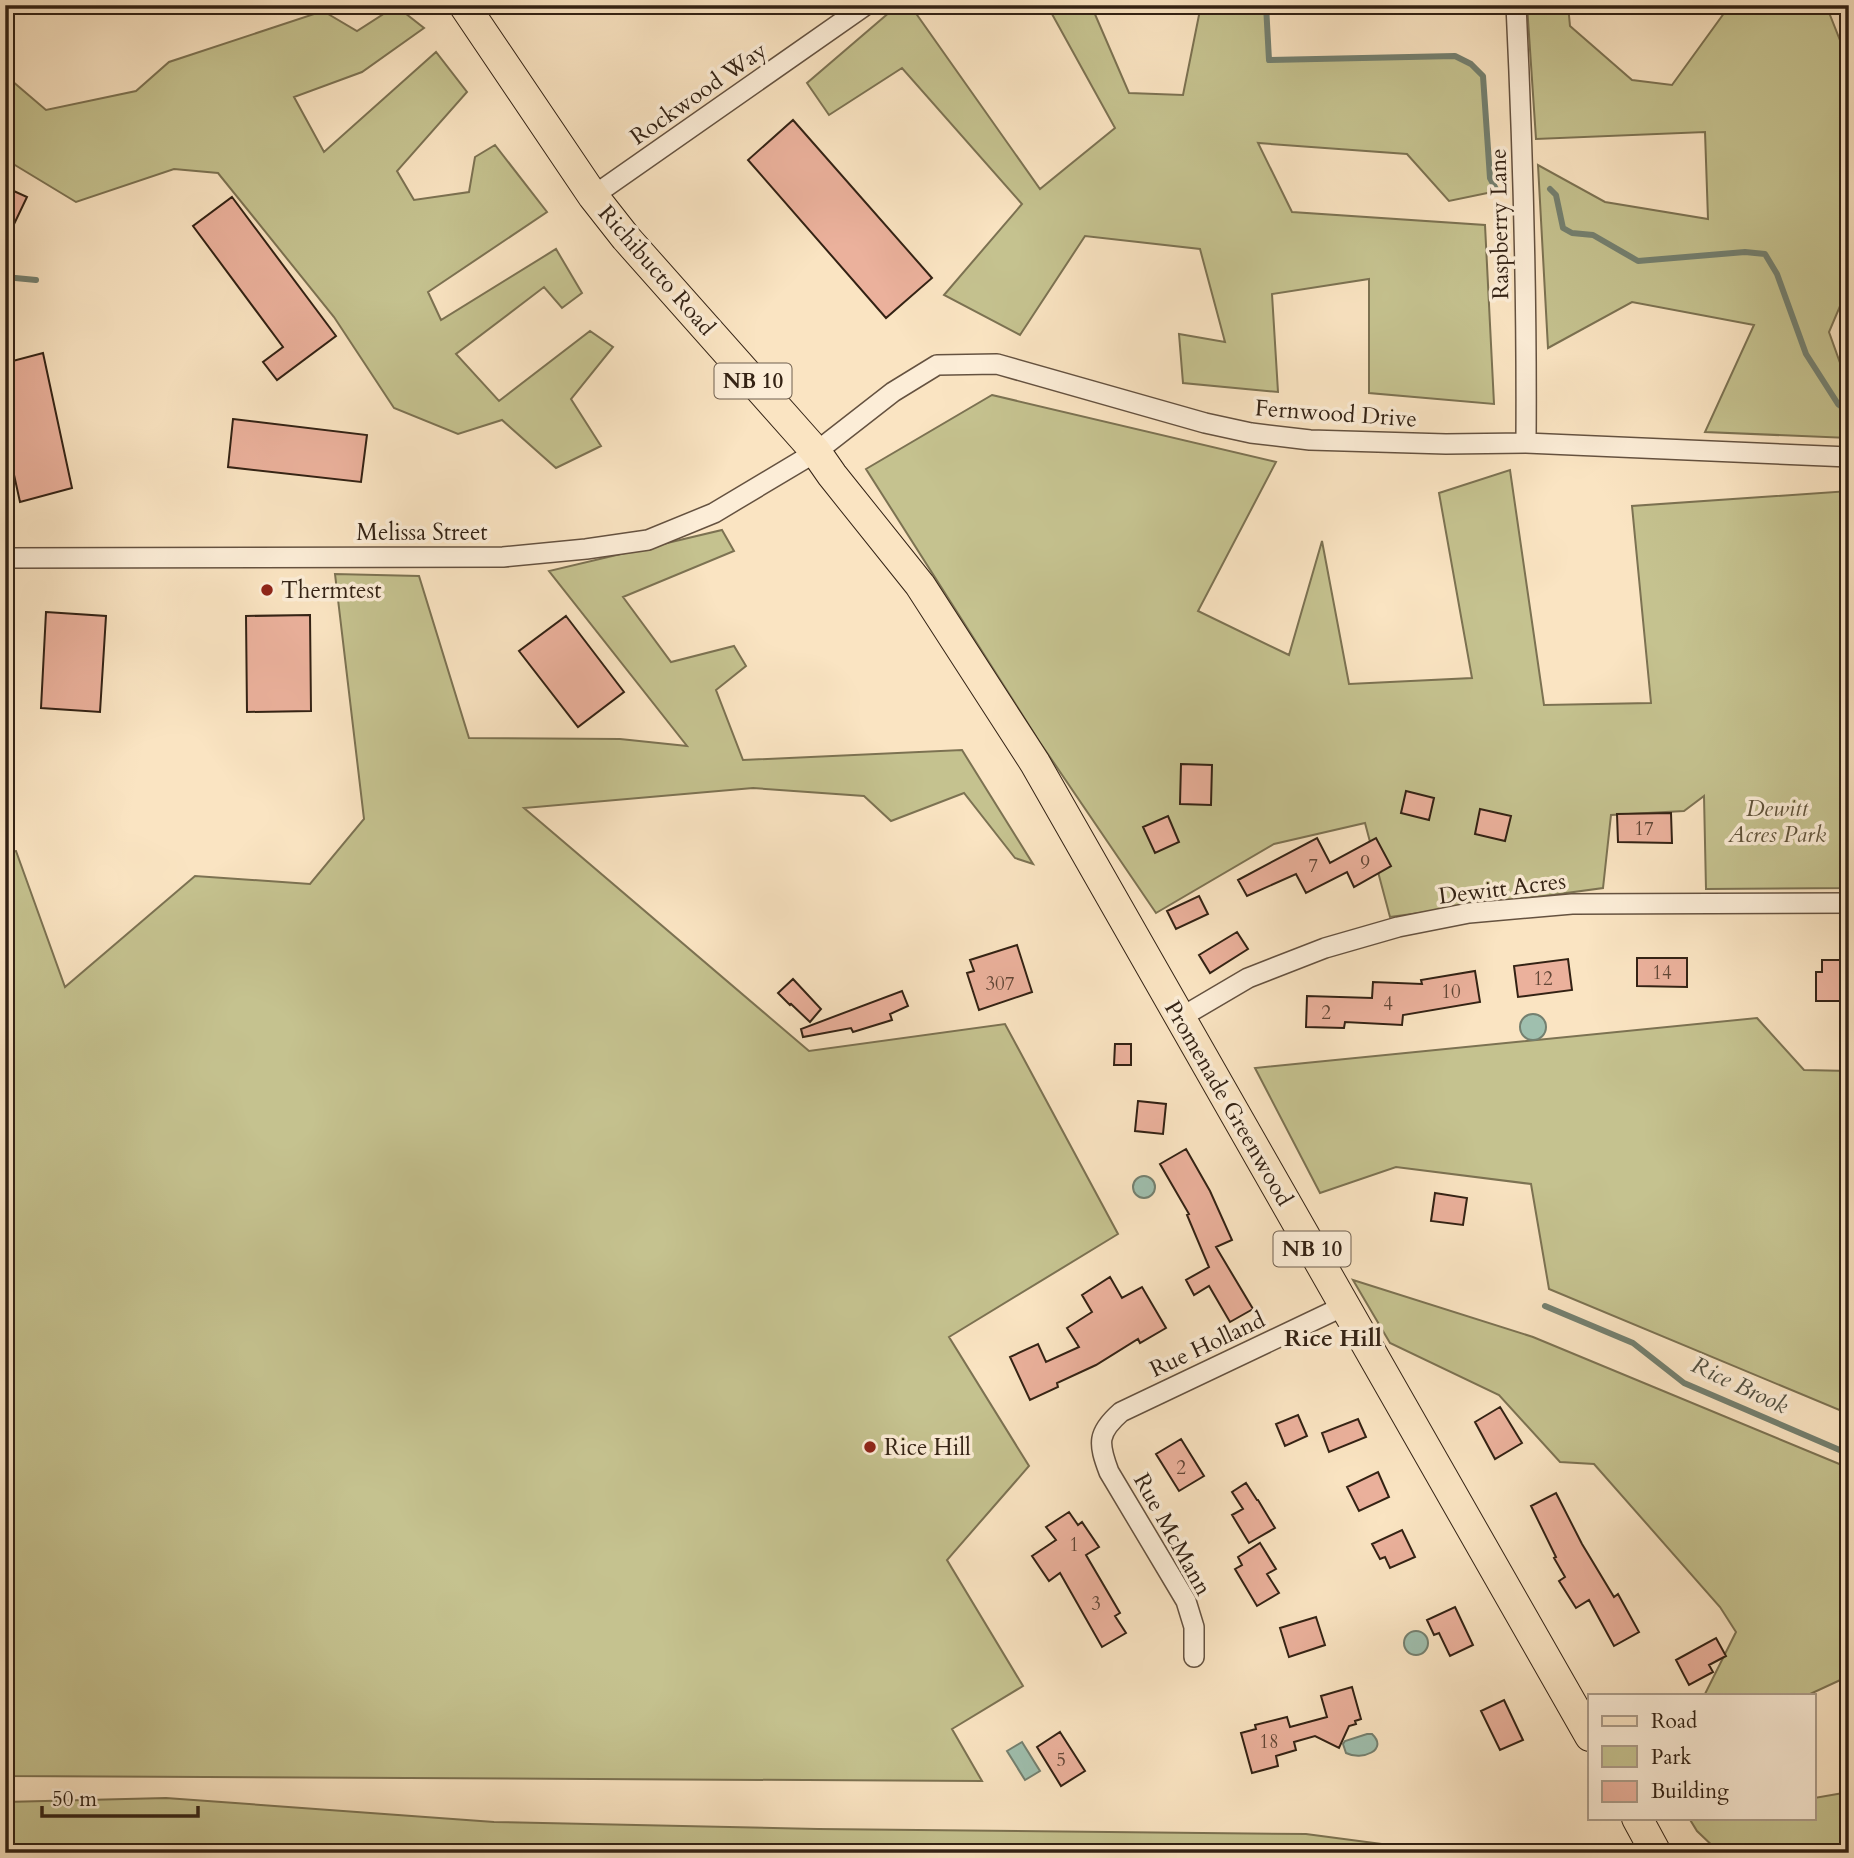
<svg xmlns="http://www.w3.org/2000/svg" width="1854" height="1858" font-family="Cardo,serif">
<rect width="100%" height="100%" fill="#fae4c2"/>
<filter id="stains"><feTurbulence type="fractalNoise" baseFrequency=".00286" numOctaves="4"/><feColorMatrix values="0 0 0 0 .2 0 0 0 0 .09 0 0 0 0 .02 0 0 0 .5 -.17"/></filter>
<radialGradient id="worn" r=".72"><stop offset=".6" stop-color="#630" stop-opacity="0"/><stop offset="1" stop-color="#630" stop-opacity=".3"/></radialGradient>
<path fill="#c5c28f" stroke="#7c7252" stroke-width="2" d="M898 5H910L1040 189 1115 128 1047 5H1091L1129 93 1183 95 1201 5H1266L1270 60 1455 56 1471 64 1483 76 1490 178 1497 191 1449 201 1407 154 1258 143 1292 212 1485 225 1494 404 1369 393V279L1272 294 1278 392 1183 383 1179 334 1225 342 1200 249 1085 236 1020 335 944 295 1022 204 902 68 829 115 807 83Z
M1527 5H1568L1570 26 1632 80 1672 85 1730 5H1826L1849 63V285L1829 332 1849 388V438L1705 432 1754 325 1632 302 1548 348 1538 165 1605 202 1708 219 1705 132 1536 139Z
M396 6 424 28 362 72 294 97 324 152 436 52 467 92 397 171 414 200 469 192 475 157 495 145 547 212 428 292 441 320 556 249 582 293 562 308 544 287 456 354 499 401 590 331 613 347 571 399 601 446 556 468 502 420 458 434 394 408 334 317 218 173 174 169 76 202 5 159V75L46 110 136 91 169 62 323 11 357 31Z
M992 395 1276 462 1198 611 1289 655 1322 541 1349 684 1472 678 1439 493 1510 470 1544 705 1651 703 1632 506 1849 491V888L1706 889 1704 796 1684 811 1611 815 1603 888 1390 917 1365 823 1274 844 1156 913 1039 741 866 469Z
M722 530 734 551 623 597 671 662 734 646 746 666 716 690 743 760 962 750 1033 864 1015 858 964 793 891 821 864 796 753 788 524 808 809 1051 1005 1024 1118 1234 949 1337 1029 1466 947 1560 1023 1686 952 1729 982 1781 5 1776V852L16 851 65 987 195 876 310 884 364 819 335 574 419 576 469 738 620 739 687 746 549 571Z
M1757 1018 1804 1070 1849 1071V1414L1549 1289 1531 1184 1396 1167 1320 1193 1255 1068Z
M1353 1280 1533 1337 1849 1468V1676L1808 1695H1702L1705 1694 1736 1632 1720 1607 1594 1464 1560 1462 1499 1395 1390 1343Z
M1849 1792V1853H1720L1697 1831 1689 1818H1814V1798Z
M166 1798 494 1822 818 1829 1306 1834 1450 1853H5V1802Z"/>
<path fill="#9fbfae" stroke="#748070" stroke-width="2" d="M1520 1027a13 13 0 1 1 26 0a13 13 0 1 1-26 0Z
M1133 1187a11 11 0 1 1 22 0a11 11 0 1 1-22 0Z
M1404 1643a12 12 0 1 1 24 0a12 12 0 1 1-24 0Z
M1367 1734H1372C1389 1750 1362 1761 1346 1753L1343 1744 1345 1741Z
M1022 1742 1040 1771 1025 1780 1007 1751Z"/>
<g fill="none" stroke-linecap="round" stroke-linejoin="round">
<path stroke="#748070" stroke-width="6" d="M1266 5 1269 60 1455 56 1471 64 1483 76 1490 178 1497 191
M1550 189 1556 195 1563 228 1572 233 1593 235 1638 261 1745 252 1765 254 1777 274 1806 354 1838 404 1849 412
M5 277 36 280
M1545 1306 1633 1343 1684 1383 1849 1454"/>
</g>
<path fill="#ebb19c" stroke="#332214" stroke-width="2" d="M793 120 932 278 886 318 748 160Z
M5 187 27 197 5 243Z
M232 197 336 336 277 380 263 362 283 347 193 226Z
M43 353 72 488 20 502 5 434V363Z
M233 419 367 435 361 482 228 467Z
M46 612 106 616 100 712 41 708Z
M310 615 311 711 247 712 246 616Z
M566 616 624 692 578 727 519 651Z
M1181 764 1212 765 1211 805 1180 804Z
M1406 791 1434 798 1429 820 1401 813Z
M1480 809 1511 816 1505 841 1475 834Z
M1671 813 1672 843 1618 842 1617 814Z
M1168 816 1179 842 1155 853 1143 827Z
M1317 838 1330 863 1376 838 1391 866 1354 887 1347 872 1306 893 1296 874 1247 896 1238 880Z
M1199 896 1208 914 1176 929 1167 911Z
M1237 932 1248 949 1210 973 1199 955Z
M1017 945 1032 992 979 1010 967 973 974 971 970 960Z
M1637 958H1687V987L1637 986Z
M1568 959 1572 990 1518 997 1514 966Z
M1822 960H1849V1001H1816V972H1822Z
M1475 971 1480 1002 1403 1015 1402 1025 1345 1022 1344 1028 1306 1027 1307 996 1372 998 1373 982 1422 984 1421 980Z
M793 979 821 1009 810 1022 791 1004 790 1005 778 993Z
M902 991 908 1006 890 1014 892 1020 853 1032 851 1028 803 1037 801 1029Z
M1115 1044H1131V1065H1114Z
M1138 1101 1166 1104 1163 1134 1135 1131Z
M1186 1149 1210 1191 1232 1240 1216 1247 1253 1309 1230 1322 1209 1286 1194 1295 1186 1280 1209 1267 1187 1215 1189 1214 1160 1164Z
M1435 1193 1467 1198 1463 1225 1431 1221Z
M1110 1277 1122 1298 1142 1287 1166 1328 1140 1343 1138 1339 1096 1365 1057 1383 1058 1387 1030 1400 1010 1357 1038 1344 1046 1362 1079 1347 1067 1328 1092 1312 1082 1295Z
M1500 1407 1522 1443 1495 1459 1475 1422Z
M1298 1415 1307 1436 1285 1446 1276 1424Z
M1358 1419 1366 1437 1329 1452 1322 1433Z
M1181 1439 1204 1476 1179 1491 1156 1454Z
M1378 1472 1389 1497 1359 1511 1347 1487Z
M1246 1483 1257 1500H1258L1275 1528 1249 1543 1232 1515 1243 1509 1232 1492Z
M1556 1493 1582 1544 1614 1597 1618 1594 1639 1632 1614 1646 1589 1600 1576 1608 1559 1581 1565 1577 1554 1558 1556 1557 1531 1506Z
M1069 1512 1078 1525 1082 1522 1099 1547 1086 1555 1120 1613 1115 1616 1126 1633 1102 1647 1060 1573 1049 1581 1032 1556 1056 1540 1046 1527Z
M1402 1530 1415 1557 1390 1568 1385 1557 1380 1559 1372 1544Z
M1260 1543 1276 1569 1267 1574 1279 1593 1257 1606 1235 1569 1242 1565 1238 1557Z
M1455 1607 1473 1645 1450 1656 1439 1633 1434 1635 1427 1620Z
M1316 1617 1325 1645 1289 1657 1280 1628Z
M1716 1638 1726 1656 1709 1665 1713 1672 1689 1685 1676 1660Z
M1352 1687 1361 1719 1355 1721 1356 1724 1349 1726 1339 1748 1315 1736 1294 1742 1296 1750 1276 1756 1278 1766 1252 1773 1241 1733 1256 1729 1255 1725 1287 1717 1290 1727 1327 1717 1321 1696Z
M1504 1700 1523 1740 1500 1750 1481 1711Z
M1060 1732 1085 1771 1061 1786 1037 1747Z"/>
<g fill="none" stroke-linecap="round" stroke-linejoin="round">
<g stroke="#655240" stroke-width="22">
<path id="minor" d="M1516 5C1523 151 1527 297 1526 443
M593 196 866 5
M5 558 503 557 586 549 648 540 714 513 816 452 893 392 937 365 997 364 1205 423 1251 433 1310 440 1446 444 1526 443 1849 457
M1180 1018 1248 978 1325 948 1398 927 1469 913 1572 904 1849 903
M1194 1657V1627L1186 1601 1109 1472C1098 1443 1097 1433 1121 1412L1344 1306"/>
</g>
<g stroke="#332214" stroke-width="32">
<path id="primary" d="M464 5 593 196 626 238 816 452 832 475 920 585 1035 763 1590 1736
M1637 1818 1656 1853"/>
</g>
<use href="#minor" stroke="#fcedd7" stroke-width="19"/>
<use href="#primary" stroke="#fae4c2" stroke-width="30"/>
</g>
<g fill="#8f2418" stroke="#fcedd7" stroke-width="2.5">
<circle cx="267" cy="590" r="7"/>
<circle cx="870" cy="1447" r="7"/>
</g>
<g text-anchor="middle" stroke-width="7" stroke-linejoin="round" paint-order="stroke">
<g font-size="19" fill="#614636">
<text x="1644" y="835">17</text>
<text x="1365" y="869">9</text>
<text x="1313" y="872">7</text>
<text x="1662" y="979">14</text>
<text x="1543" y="985">12</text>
<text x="1000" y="990">307</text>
<text x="1451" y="998">10</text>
<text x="1388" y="1010">4</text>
<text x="1326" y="1019">2</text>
<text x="1181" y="1474">2</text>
<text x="1074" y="1551">1</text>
<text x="1096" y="1610">3</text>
<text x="1269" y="1748">18</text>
<text x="1061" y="1766">5</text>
</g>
<g fill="#fcedd7" stroke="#6f5f4e" stroke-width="2">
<rect x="714.5" y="363.5" width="77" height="35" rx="5"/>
<rect x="1273.5" y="1231.5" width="77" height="35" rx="5"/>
</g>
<g font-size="21" font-weight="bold" fill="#332214">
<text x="753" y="388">NB 10</text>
<text x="1312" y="1256">NB 10</text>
</g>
<g font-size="23" fill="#332214" stroke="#fcedd7">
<text transform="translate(698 93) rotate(-35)" y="8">Rockwood Way</text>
<text transform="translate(1499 224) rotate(-91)" y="8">Raspberry Lane</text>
<text transform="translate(657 270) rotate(49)" y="8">Richibucto Road</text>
<text transform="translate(1336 413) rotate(4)" y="8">Fernwood Drive</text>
<text x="422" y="540">Melissa Street</text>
<text transform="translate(1502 888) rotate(-7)" y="8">Dewitt Acres</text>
<text transform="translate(1229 1103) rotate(60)" y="8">Promenade Greenwood</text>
<text transform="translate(1207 1344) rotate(-25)" y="8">Rue Holland</text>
<text transform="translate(1173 1534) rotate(61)" y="8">Rue McMann</text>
</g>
<g font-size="23" fill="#332214" stroke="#fcedd7" text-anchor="start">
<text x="281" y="598">Thermtest</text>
<text x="884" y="1455">Rice Hill</text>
</g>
<g font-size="23" font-style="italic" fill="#5f5239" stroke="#fcedd7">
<text x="1777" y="816">Dewitt<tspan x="1777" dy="26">Acres Park</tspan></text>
</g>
<g font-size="24" font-weight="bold" fill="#332214" stroke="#fcedd7">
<text x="1333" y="1346">Rice Hill</text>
</g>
<g font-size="24" font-style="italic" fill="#535142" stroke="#fcedd7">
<text transform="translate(1740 1385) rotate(25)" y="8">Rice Brook</text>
</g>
</g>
<rect width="1854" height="1858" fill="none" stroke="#fae4c2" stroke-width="28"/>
<rect x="7" y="7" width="1840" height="1844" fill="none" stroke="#332214" stroke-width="3.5"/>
<rect x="14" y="14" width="1826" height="1830" fill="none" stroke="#332214" stroke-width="2"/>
<rect x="1588" y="1694" width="228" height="126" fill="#fcedd7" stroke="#ac9c89" stroke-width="2"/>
<rect x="1602" y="1716" width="35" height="10" fill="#fae4c2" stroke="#ac9c89" stroke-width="2"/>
<text x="1651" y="1728" font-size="21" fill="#332214">Road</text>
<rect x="1602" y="1746" width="35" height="21" fill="#c5c28f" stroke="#ac9c89" stroke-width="2"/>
<text x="1651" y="1764" font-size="21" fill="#332214">Park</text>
<rect x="1602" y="1781" width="35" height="21" fill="#ebb19c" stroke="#ac9c89" stroke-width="2"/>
<text x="1651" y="1798" font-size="21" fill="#332214">Building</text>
<path d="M42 1806v10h156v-10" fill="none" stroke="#332214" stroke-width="3.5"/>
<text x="52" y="1806" font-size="21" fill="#332214" stroke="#fcedd7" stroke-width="5" paint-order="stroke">50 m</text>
<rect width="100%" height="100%" filter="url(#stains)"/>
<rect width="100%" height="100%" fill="url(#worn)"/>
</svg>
